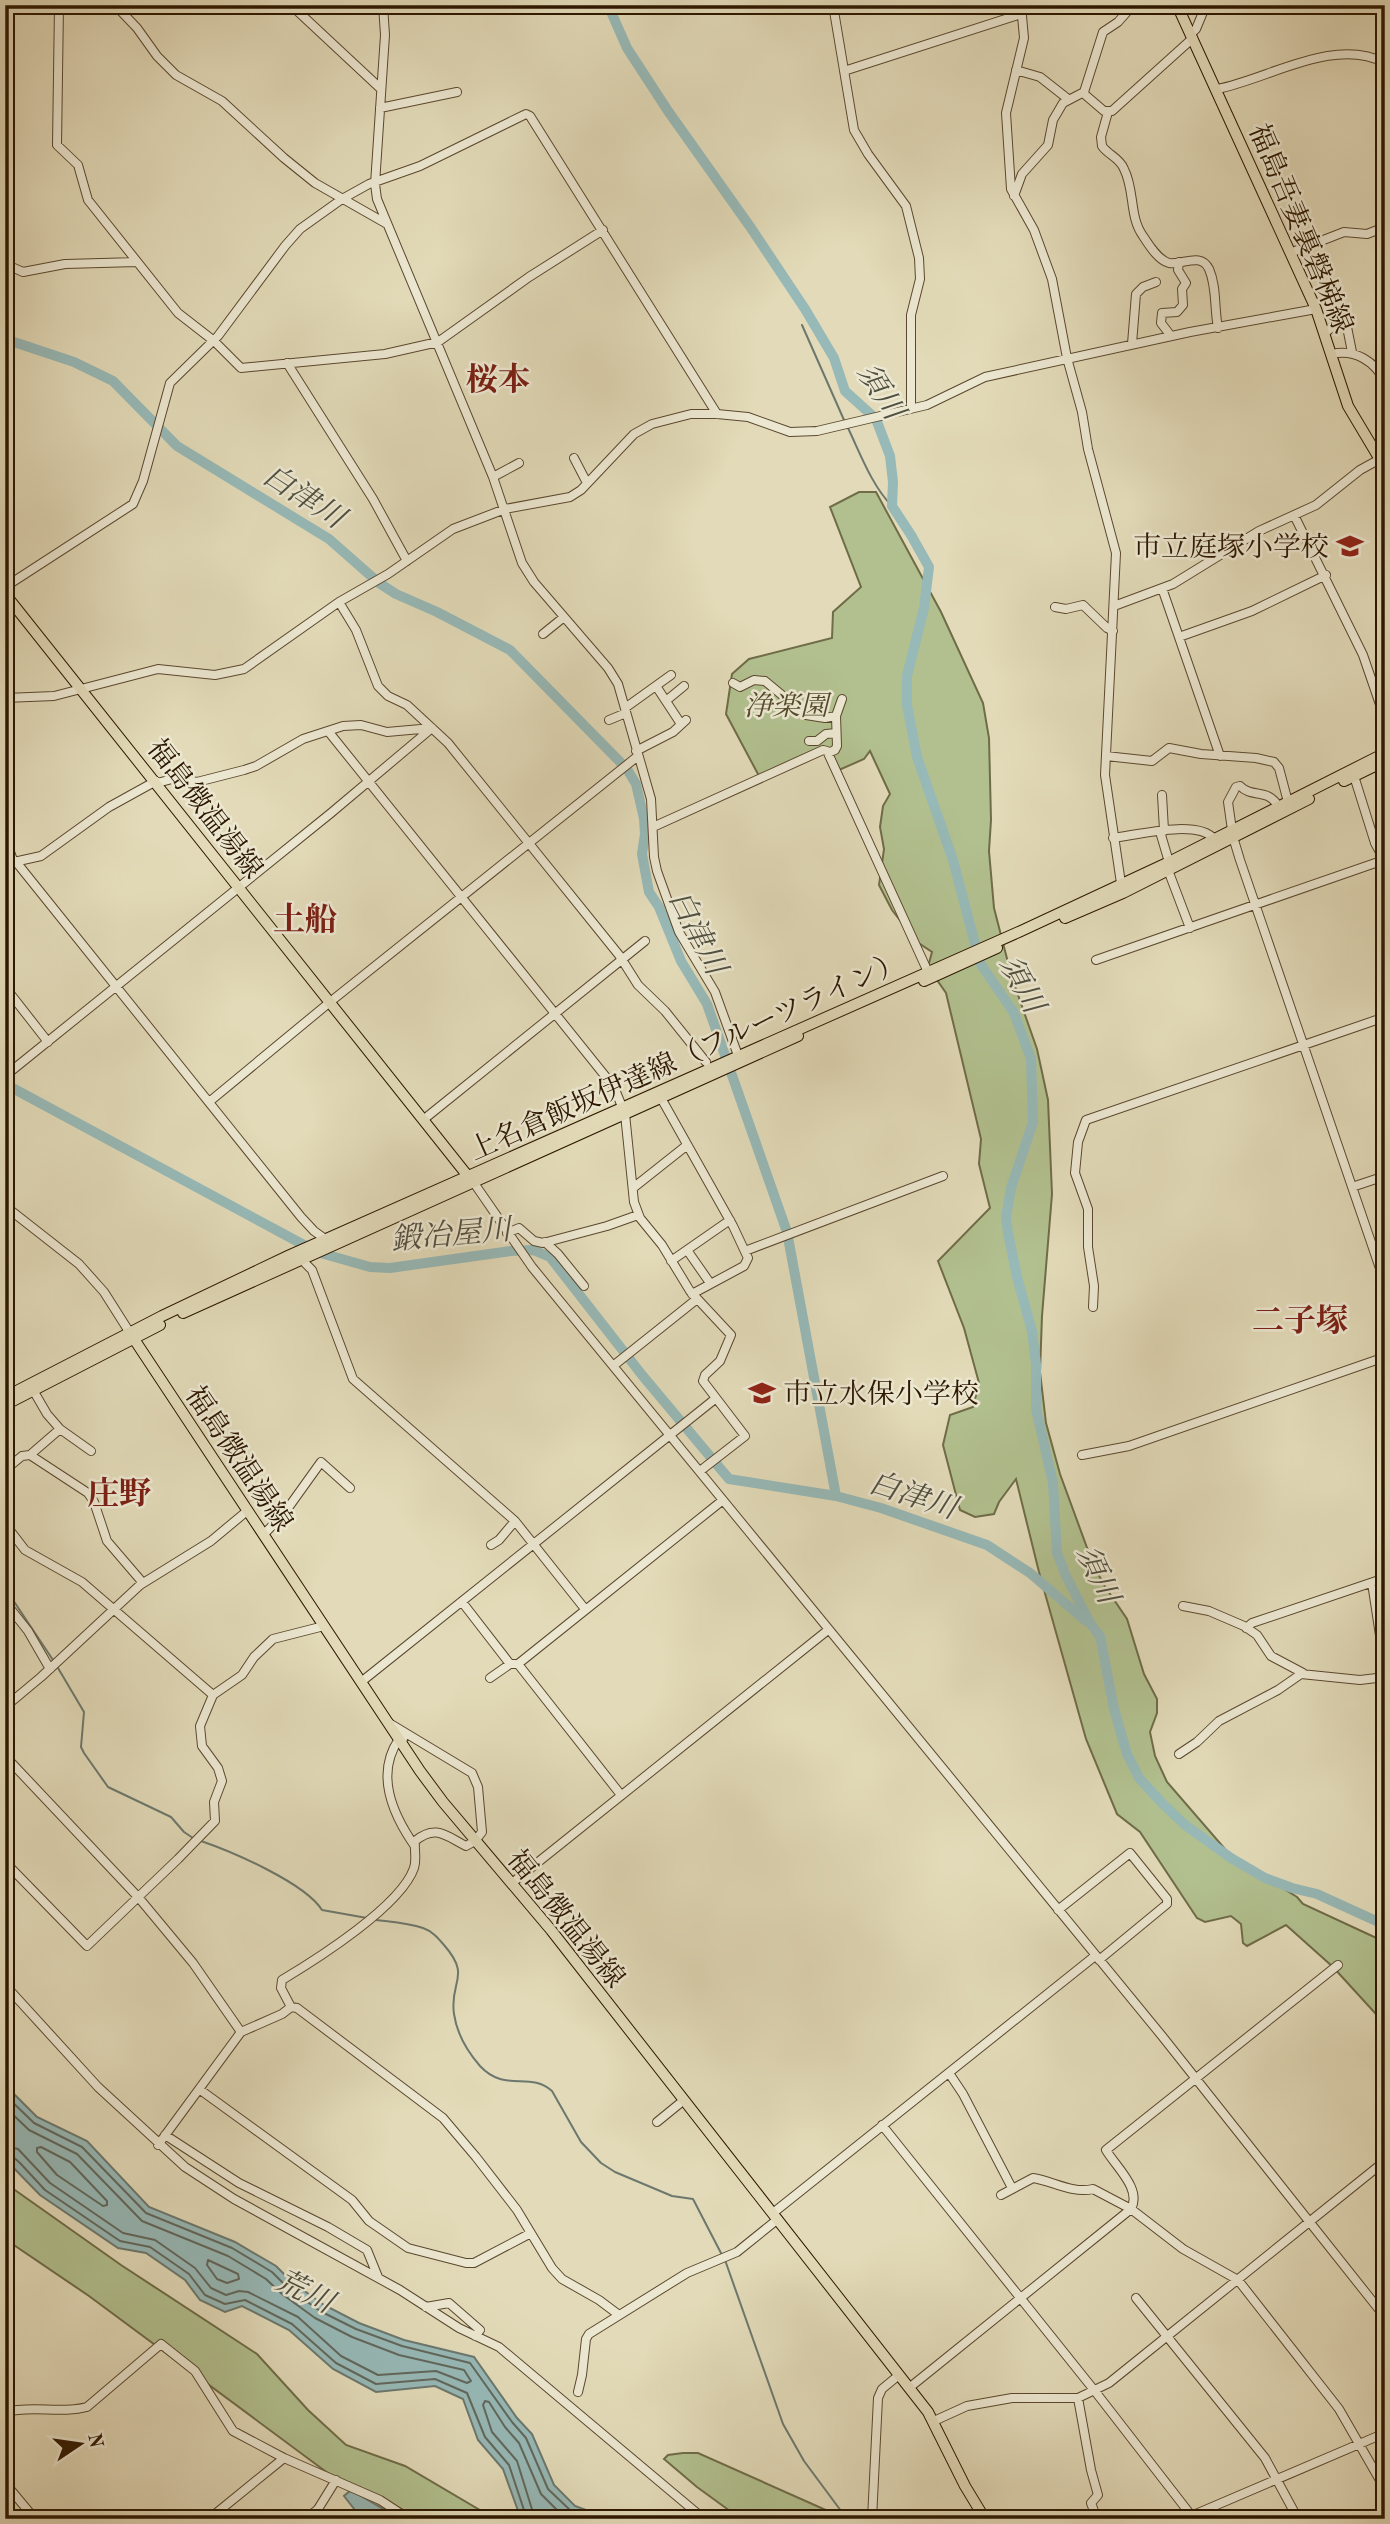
<svg xmlns="http://www.w3.org/2000/svg" width="1390" height="2524" font-family="'Old Standard TT','Noto Serif JP',serif">
<rect width="100%" height="100%" fill="#e2dab8"/>
<filter id="stains"><feTurbulence type="fractalNoise" baseFrequency=".00286" numOctaves="4"/><feColorMatrix values="0 0 0 0 .2 0 0 0 0 .09 0 0 0 0 .02 0 0 0 .5 -.17"/></filter>
<radialGradient id="worn" r=".72"><stop offset=".6" stop-color="#630" stop-opacity="0"/><stop offset="1" stop-color="#630" stop-opacity=".3"/></radialGradient>
<path fill="#b2c08f" stroke="#6f6c48" stroke-width="2" d="M859 492H876L941 612 983 703 989 738 991 820 989 851 994 908 1012 978 1037 1049 1048 1100 1052 1194 1042 1316 1040 1372 1046 1423 1060 1474 1093 1564 1104 1585 1127 1619 1144 1674 1157 1699V1713L1150 1732 1155 1756 1167 1782 1231 1856 1297 1897 1303 1904 1385 1942V2024L1333 1967 1286 1925 1247 1946 1243 1943 1241 1924 1231 1916 1205 1922 1197 1918 1140 1832 1117 1814 1086 1739 1039 1572 1016 1479 999 1502 994 1514 975 1517 960 1510 943 1445 950 1415 973 1407 979 1383 964 1328 938 1261 990 1208 979 1164 981 1139 946 993 928 967 932 952 917 942 892 910 879 885 884 849 880 827 883 806 890 794 870 751 864 759 839 770 829 749 759 776 726 714 732 674 749 659 832 638 833 612 861 587 830 507Z
M5 2183 121 2265 257 2354 308 2410 346 2445 405 2466 495 2519H421L329 2474 89 2296 5 2239Z
M683 2453H698L846 2519H741L697 2487 664 2459 668 2455Z"/>
<path fill="#97b9b7" stroke="#6c786e" stroke-width="2" d="M5 2085 37 2117 87 2141 149 2207 235 2242 276 2266 292 2282 324 2305 359 2323 404 2340 474 2357 517 2418 532 2434 554 2485 575 2506 610 2519H521L503 2469 478 2440 463 2399 435 2386 376 2392 333 2369 289 2330 242 2306 225 2312 200 2300 185 2280 146 2253 118 2248 40 2195 5 2159Z
M351 2490 400 2519H362L344 2496Z"/>
<g fill="none" stroke-linecap="round" stroke-linejoin="round">
<path stroke="#62685c" stroke-width="2" d="M5 2095 34 2123 82 2147 146 2213 232 2248 272 2272 288 2288 320 2311 356 2329 402 2346 470 2363 512 2422 526 2438 548 2489 571 2511 590 2519
M5 2107 29 2130 77 2154 142 2221 228 2256 266 2279 282 2294 315 2318 352 2337 399 2355 464 2370 471 2381 467 2383 436 2371 378 2375 341 2356 298 2317 248 2292 239 2291 226 2295 211 2288 195 2268 155 2240 123 2233 50 2183 18 2149 5 2146
M41 2147 70 2162 107 2201V2205L103 2206 57 2175 37 2152V2148Z
M5 2155H11L20 2163 45 2190 120 2241 150 2247 189 2274 205 2295 225 2304 245 2300 292 2324 336 2363 376 2384 435 2379 467 2393 485 2437 509 2465 527 2519
M208 2260 238 2274 239 2279 227 2283 217 2279 207 2265Z
M535 2519 517 2461 492 2432 483 2405 485 2401 489 2402 505 2427 519 2443 541 2494 566 2519"/>
<path stroke="#6c786e" stroke-width="2" d="M802 325 844 420
M848 428C860 453 872 486 892 506
M5 1588 53 1660
M58 1668 84 1712 81 1747 84 1753 108 1787 171 1817 184 1832 193 1838
M201 1841C233 1852 305 1883 322 1910L367 1918
M376 1920C392 1922 408 1923 423 1928 432 1931 438 1938 444 1945 472 1977 449 1981 454 2014 457 2035 467 2051 480 2066 505 2093 530 2071 552 2091L581 2142 601 2163 615 2172 672 2196 693 2199 722 2255
M1379 1922 1385 1932
M725 2260 783 2424 804 2461 847 2519"/>
<path stroke="#97b9b7" stroke-width="10" d="M608 5 627 48 668 111 751 228 805 309 834 358 845 391 876 419 890 456 893 482 892 506 911 535 929 567 924 608 907 676V705L917 757 953 860 980 963 1014 1013 1031 1059 1033 1122 1011 1188 1006 1217 1008 1233 1017 1277 1032 1331 1036 1364V1409L1053 1483 1057 1553 1066 1576 1090 1623 1100 1636 1114 1709 1127 1754 1139 1778 1163 1804 1185 1825 1231 1858 1265 1878 1292 1888 1317 1894 1385 1925
M5 339 74 362 113 381 177 446 329 539 379 583 396 594 437 612 510 650 627 769 636 784 644 819 645 834 642 854 649 892 659 907 681 961 707 1004 787 1232 836 1496
M5 1084 317 1252 370 1267 390 1268 511 1251 533 1250 550 1257 642 1375 729 1479 836 1496 881 1508 987 1545 1030 1573 1086 1621"/>
<g stroke="#5a482e" stroke-width="10">
<path id="minor" d="M59 5 57 145 78 165 88 200 178 313 214 341 241 368 385 354 438 342 529 277 603 230
M115 5 137 28 157 56 176 75 222 101 284 158 315 183 387 224
M291 5 381 89
M383 5 385 35 375 184 377 199 493 477 522 563 534 582 608 668 618 684 651 799 654 857 657 871 679 932 715 992 740 1061
M833 5 854 130 868 154 906 206 919 258 920 279 911 315V409
M1021 5 1024 38 1006 113 1011 189 1034 230 1052 279 1067 358 1082 412 1088 449 1116 553 1105 775 1122 890
M1191 34 1196 29 1206 5
M1016 70 1040 77 1068 99
M844 71 1021 14
M1217 89C1269 79 1334 36 1385 63
M1083 93 1104 111H1112L1193 38
M380 108 457 92
M1108 112 1101 137 1102 146C1108 155 1120 158 1124 169 1135 190 1129 217 1143 236 1149 245 1158 260 1169 263 1183 265 1201 252 1209 269 1217 287 1214 308 1218 328
M1014 196 1022 174 1048 145 1053 120 1063 103 1084 92 1103 32 1118 22 1133 5
M1290 253 1344 232 1367 234 1385 227
M5 264 23 272 65 264 137 262
M1325 333 1335 325 1343 324 1347 327 1352 352
M1171 336 1161 323 1162 313 1177 312 1183 305 1182 289 1186 283 1178 270 1179 262
M1132 344 1136 294 1143 287 1156 282
M1332 354C1355 349 1375 361 1385 382
M287 363 373 499 407 561
M574 458 587 483
M493 477 519 463
M1294 515 1363 655 1385 719
M5 587 133 504 143 481 170 383 218 336 285 246 300 229 342 199 369 184 420 166 526 114 530 116 717 414
M1162 588 1220 756
M339 602 356 630 378 686 388 696 407 705 448 743 619 955 638 985 665 1011 706 1062
M1114 606 1173 584 1259 531 1316 505 1360 470 1380 459
M1055 607 1066 609 1083 605 1107 628 1113 631
M543 634 564 617
M1179 637 1252 611 1326 575
M733 683 740 687 754 680 765 681 806 715 825 718 836 716
M656 686 681 724
M5 698 54 696 158 669 215 675 244 669 339 602 388 574 453 529 505 509 570 497 581 490 634 434 652 424 691 414H717L748 417 790 432 817 431 927 405 985 377 1190 332 1316 309
M667 700 684 686
M625 708 671 675
M609 720 626 713
M328 731 614 1087 625 1114 634 1202 640 1218 662 1245 690 1291 731 1335 720 1361 705 1375 703 1381 745 1436 700 1471
M809 741H817L826 734 836 733
M636 751 673 732 686 720
M828 753 835 750 837 746 836 716 842 699
M1106 756 1152 761 1169 748 1201 754 1256 758 1274 762 1279 768 1288 802
M1354 776 1375 843 1385 861
M157 783 176 778 197 782 244 770 256 766 303 739 343 726 361 725 387 732 432 728
M1162 795 1164 830 1161 835 1169 862
M1279 807C1267 787 1253 799 1240 786L1236 787 1228 802 1233 837 1240 860 1385 1283
M653 827 823 750 827 751 928 972
M5 838 14 863
M1113 838C1137 835 1198 819 1214 839
M17 863 301 1217 314 1231 328 1241
M5 864 41 856 109 807 156 781
M1168 870 1190 928
M1096 960 1384 860
M5 987 48 1042
M5 1076 331 813 432 728
M661 1098 733 1226 748 1258 744 1266 692 1294
M209 1102 330 1002 638 756
M423 1120 645 941
M474 1183 532 1267 1162 2036 1385 2317
M1352 1187 1385 1176
M633 1188 686 1146
M5 1206 79 1264 104 1292 130 1333
M507 1233 519 1228 534 1241 543 1243 607 1226 638 1215
M545 1242 558 1254 584 1286
M687 1250 710 1283
M745 1251 943 1176
M300 1258 312 1270 353 1379 515 1521 585 1609
M671 1261 730 1220
M1093 1307 1094 1286 1088 1247V1209L1075 1173 1078 1142 1086 1120 1385 1017
M613 1366 697 1299
M33 1390 47 1414 60 1429 91 1451
M30 1455 60 1429
M1082 1455 1129 1446 1385 1357
M5 1470 22 1456 30 1455 88 1493 94 1502 107 1541 143 1583
M5 1524 25 1550 82 1582 213 1695
M263 1535 283 1515 321 1462 350 1488
M491 1545 499 1540 515 1521
M1372 1583 1385 1668
M5 1602 28 1631 50 1669
M462 1602 510 1664
M1183 1606 1209 1611 1244 1626 1257 1635 1271 1656 1303 1673
M1246 1628 1252 1623 1385 1578
M490 1678 510 1664H515
M361 1682 715 1399
M5 1707 41 1677 140 1585 211 1541 247 1511
M403 1739H399C375 1774 392 1813 414 1845
M1179 1754 1197 1742 1219 1721 1278 1690 1301 1674 1360 1680 1385 1677
M5 1756 139 1898 193 1963 241 2032
M621 1795 518 1664 723 1500
M5 1862 87 1946 178 1859 215 1821 214 1802 222 1781 218 1768 202 1746 200 1726 213 1695 242 1675 254 1657 273 1639 324 1626
M512 1883 828 1630
M1058 1910 1130 1853 1167 1899V1904L1099 1960
M5 1985 98 2087 185 2167 234 2199 400 2290 459 2328 499 2347 704 2519
M291 2007 297 2008 443 2118 476 2157 517 2210 552 2268 562 2279 599 2300 619 2315
M949 2073 963 2094 1012 2188
M199 2089 352 2200 369 2221 408 2248 466 2263H474L531 2233
M657 2122 684 2100
M882 2125 1094 2390 1194 2519
M165 2135 239 2183 328 2227 367 2250 378 2277
M158 2145 241 2032 282 2014 291 2007 281 1988 282 1980C317 1959 401 1906 414 1868 417 1859 414 1850 415 1841 436 1824 446 1836 466 1846L475 1841 482 1832 478 1787 472 1773 389 1723
M1001 2195 1033 2178C1053 2181 1072 2194 1093 2189L1131 2209 1183 2249 1238 2280 1339 2409 1385 2489
M773 2213 1095 1956
M1136 2298 1265 2458 1298 2519
M426 2307 449 2303 480 2330 475 2336
M909 2388 1131 2209C1142 2189 1116 2167 1106 2150L1338 1965
M578 2392 582 2375 586 2339 589 2334 687 2273 737 2252 778 2219
M1078 2398 1091 2470 1098 2495 1091 2503 1097 2519
M5 2412C32 2405 61 2414 87 2407L161 2344 195 2371 233 2431 284 2458 380 2500 409 2519
M934 2421 967 2406 1012 2398H1078L1109 2383 1385 2161
M5 2483 35 2519
M209 2519 284 2458
M306 2519 318 2509 336 2480
M872 2519 878 2398 882 2389 899 2375
M1184 2519 1385 2433"/>
</g>
<g stroke="#2c1700" stroke-width="12">
<path id="major" d="M1177 5 1316 309 1348 406 1385 468
M5 594 471 1180
M1344 781 1385 761
M1065 918 1123 893 1309 799
M924 981 997 948
M183 1313 798 1036
M130 1333 420 1771 443 1802 551 1930 928 2412 965 2486 985 2519
M5 1397 162 1316 290 1255 1021 931 1167 863 1385 753
M5 1405 160 1325"/>
</g>
<use href="#minor" stroke="#ece7d1" stroke-width="8"/>
<use href="#major" stroke="#e2dab8" stroke-width="10"/>
</g>
<defs>
<g id="school-bare" transform="scale(2.1)"><path d="M0-5L7-2L0 1L-7-2ZM-4 1L0 2.5L4 1V4Q0 6-4 4Z" fill="#8f2418" stroke="#ece7d1" stroke-width="2.5" paint-order="stroke"/></g>
</defs>
<g fill-rule="evenodd">
<use href="#school-bare" x="1350" y="546"/>
<use href="#school-bare" x="762" y="1393"/>
</g>
<g text-anchor="middle" stroke-width="5" stroke-linejoin="round" paint-order="stroke">
<g font-size="28" fill="#2c1700" stroke="#ece7d1">
<text transform="translate(1302 228) rotate(67)" y="10">福島吾妻裏磐梯線</text>
<text transform="translate(206 808) rotate(52)" y="10">福島微温湯線</text>
<text transform="translate(686 1055) rotate(-24)" y="10">上名倉飯坂伊達線（フルーツライン）</text>
<text transform="translate(240 1458) rotate(56)" y="10">福島微温湯線</text>
<text transform="translate(567 1918) rotate(51)" y="10">福島微温湯線</text>
</g>
<g font-size="28" fill="#2c1700" stroke="#ece7d1" text-anchor="end">
<text x="1329" y="556">市立庭塚小学校</text>
<text x="783" y="1403" text-anchor="start">市立水保小学校</text>
</g>
<g font-size="28" font-style="italic" fill="#544a2b" stroke="#ece7d1">
<text x="786" y="715">浄楽園</text>
</g>
<g font-size="30" font-style="italic" fill="#515040" stroke="#ece7d1">
<text transform="translate(881 391) rotate(57)" y="10">須川</text>
<text transform="translate(304 496) rotate(33)" y="10">白津川</text>
<text transform="translate(698 932) rotate(63)" y="10">白津川</text>
<text transform="translate(1022 984) rotate(61)" y="10">須川</text>
<text transform="translate(451 1234) rotate(-5)" y="10">鍛冶屋川</text>
<text transform="translate(913 1495) rotate(18)" y="10">白津川</text>
<text transform="translate(1098 1574) rotate(65)" y="10">須川</text>
<text transform="translate(305 2291) rotate(26)" y="10">荒川</text>
</g>
<g font-size="32" font-weight="bold" fill="#7a1f14" stroke="#ece7d1">
<text x="498" y="390">桜本</text>
<text x="305" y="930">土船</text>
<text x="1300" y="1331">二子塚</text>
<text x="119" y="1504">庄野</text>
</g>
</g>
<rect width="1390" height="2524" fill="none" stroke="#e2dab8" stroke-width="28"/>
<rect x="7" y="7" width="1376" height="2510" fill="none" stroke="#2c1700" stroke-width="3.5"/>
<rect x="14" y="14" width="1362" height="2496" fill="none" stroke="#2c1700" stroke-width="2"/>
<g transform="translate(80 2444) rotate(77)" stroke="#ece7d1" stroke-width="5" paint-order="stroke">
<path d="M0-5L12 26L0 18L-12 26Z" fill="#2c1700"/>
<text y="-10" font-size="19" font-weight="bold" text-anchor="middle" fill="#2c1700">N</text>
</g>
<rect width="100%" height="100%" filter="url(#stains)"/>
<rect width="100%" height="100%" fill="url(#worn)"/>
</svg>
